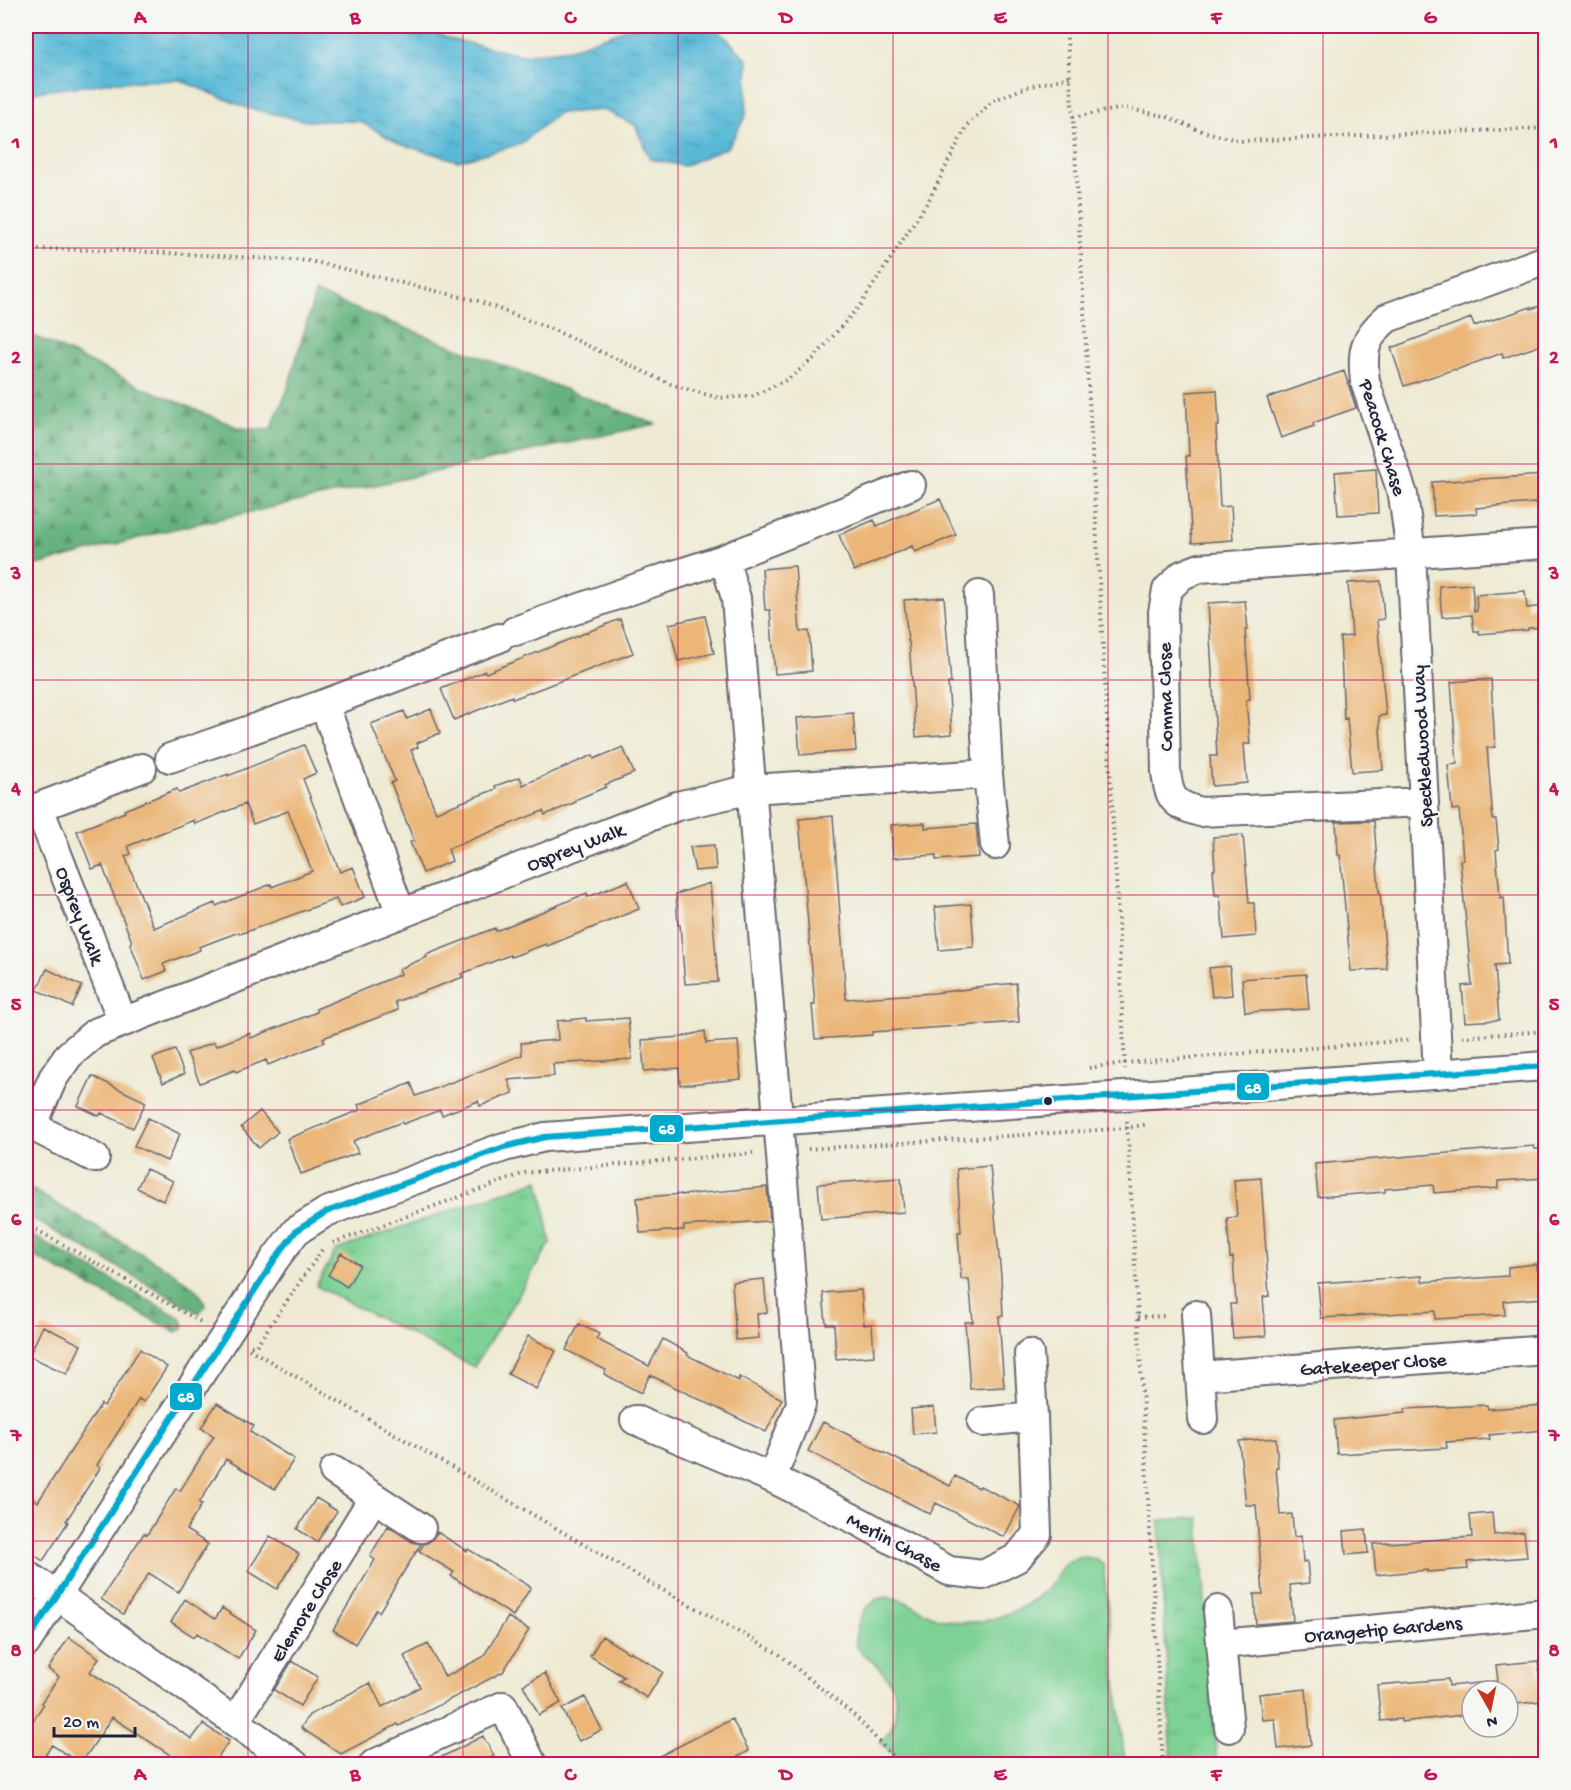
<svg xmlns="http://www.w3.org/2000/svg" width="1571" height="1790" font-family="'Gochi Hand',sans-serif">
<defs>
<pattern id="grass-tufts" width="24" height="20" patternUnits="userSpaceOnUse" patternTransform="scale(1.5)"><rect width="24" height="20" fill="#7dd194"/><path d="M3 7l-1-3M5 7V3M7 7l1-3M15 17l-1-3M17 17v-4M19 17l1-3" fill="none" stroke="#6cb380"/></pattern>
<pattern id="forest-firs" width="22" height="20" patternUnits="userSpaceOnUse" patternTransform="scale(1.5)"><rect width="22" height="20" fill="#66b37e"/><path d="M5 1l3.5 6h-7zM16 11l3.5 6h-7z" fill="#549168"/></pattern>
<pattern id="water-ripples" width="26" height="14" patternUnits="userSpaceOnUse" patternTransform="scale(1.5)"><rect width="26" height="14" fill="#59b9d7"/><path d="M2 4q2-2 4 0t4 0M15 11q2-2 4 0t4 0" fill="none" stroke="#4996b0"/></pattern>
</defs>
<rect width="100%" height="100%" fill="#f6f6f2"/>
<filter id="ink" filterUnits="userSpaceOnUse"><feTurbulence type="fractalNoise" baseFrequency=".0167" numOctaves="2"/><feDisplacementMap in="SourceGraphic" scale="12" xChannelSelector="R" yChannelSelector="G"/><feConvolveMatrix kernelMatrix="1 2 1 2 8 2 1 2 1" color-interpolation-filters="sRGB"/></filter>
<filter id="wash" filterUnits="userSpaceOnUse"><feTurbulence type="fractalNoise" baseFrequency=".008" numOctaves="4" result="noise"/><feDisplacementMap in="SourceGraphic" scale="24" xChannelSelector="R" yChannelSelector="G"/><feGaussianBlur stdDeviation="1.35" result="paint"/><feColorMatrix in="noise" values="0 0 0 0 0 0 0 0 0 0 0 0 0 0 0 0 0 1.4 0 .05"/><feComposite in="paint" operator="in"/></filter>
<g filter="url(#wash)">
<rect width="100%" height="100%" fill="#eeead3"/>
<path fill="url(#grass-tufts)" stroke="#507a68" stroke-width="1.5" d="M539 1180 551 1242 474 1367 316 1286 336 1250Z
M1199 1518 1217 1764H1172L1159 1520Z"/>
<path fill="url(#forest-firs)" stroke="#446a5c" stroke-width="1.5" d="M315 293 655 424 173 529 26 568V332L140 386 239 428 270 430 287 391Z
M26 1186 169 1270C182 1279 202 1289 205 1306L199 1313 26 1215Z
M26 1232 181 1318 184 1326 181 1330 175 1332 26 1252Z"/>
<path fill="#7dd194" stroke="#507a68" stroke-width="1.5" d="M1083 1557 1095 1559 1103 1564 1125 1764H904L880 1743C884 1738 889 1733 891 1728 897 1718 897 1699 893 1688 890 1681 882 1671 877 1666 867 1656 852 1650 856 1634 860 1612 871 1591 898 1599 912 1603 924 1614 939 1618 957 1623 975 1624 993 1619 1013 1613 1033 1603 1048 1588 1065 1572 1055 1562 1083 1557Z"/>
<path fill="url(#water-ripples)" stroke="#3e6e89" stroke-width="1.5" d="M26 26H416L450 39 522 55 570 49 634 26H714L748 60 746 116 728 147 684 166 650 159 635 125 604 110 559 113 520 144 458 161 400 144 359 121H306L247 108 179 80 115 82 26 93Z"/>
<g id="blocks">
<path fill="#ebb677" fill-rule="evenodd" d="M1545 304V344L1503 358 1502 353 1456 370 1455 369 1404 386 1391 348 1471 318 1474 326 1531 307V309Z
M1344 371 1356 408 1313 423 1314 426 1281 438 1267 398Z
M1217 390 1219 426H1216L1220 507 1231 506 1233 540 1192 543 1186 456H1189L1186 392Z
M1376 469 1378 513 1338 515 1335 472Z
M1545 475V502L1476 508 1477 514 1434 516 1432 482Z
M940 499 956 535 915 552 912 546 854 571 839 535 874 520 877 526Z
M795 566 800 632 809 631 812 671 775 674 770 610H765L762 569Z
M1381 581 1384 619 1377 620 1386 715 1379 716 1383 770 1352 772 1347 718 1344 719 1340 637 1352 636 1348 583Z
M1472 584 1474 612 1477 611 1476 595 1525 591 1527 608 1545 606V627L1528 628V630L1479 634V631H1474L1472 615 1442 617 1439 586Z
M944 597 951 683H948L952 734 916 737 909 641H908L904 600Z
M1245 601 1248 630H1245L1250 699 1246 700 1250 744H1244L1247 783 1212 786 1210 756H1217L1208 603Z
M705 616 714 653 678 661 669 624Z
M620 619 633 653 513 699 512 696 454 720 441 689 485 671 486 673Z
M1491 679 1495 747 1487 748 1493 820H1496L1499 849 1496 850 1500 898 1504 897 1508 964 1495 965 1499 1020 1465 1022 1462 986 1472 985 1460 860H1463L1459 809 1452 810 1448 765 1457 764 1451 682Z
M431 709 440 733 417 743 418 747 411 750 436 812 496 789 495 786 520 777 523 785 593 755 594 759 623 747 634 773 605 785 606 787 575 800 576 802 545 815 543 811 448 849 452 861 423 873 410 842 414 841 391 783 395 781 371 724 404 711 407 719Z
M853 713 856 751 800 755 797 718Z
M304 745 316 773 303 779 340 872 353 867 365 897 340 907 336 899 240 934 239 932 199 947 200 950 163 964 166 971 144 980 130 943 132 942 102 865 92 869 77 831 125 812 124 810 177 789 179 793 228 774V776ZM245 804 253 824 288 811 312 871 272 887 271 884 216 906 215 903 154 928 125 856 131 854 128 846 194 820 195 824Z
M833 816 846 999 934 993 976 988V987L1016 983 1019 1022 872 1032V1035L815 1039 812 1005H815L799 819Z
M1374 821 1379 892H1380L1387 969 1351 971 1340 855H1338L1336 822Z
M925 823V828L976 824 979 857 936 860V855L893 858 891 825Z
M1243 835 1249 903H1254L1256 936 1224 939 1220 895H1215L1213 870 1215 869 1213 837Z
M714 845 716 869 695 871 690 847Z
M628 881 639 909 547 946 546 944 511 957 510 955 461 974 463 977 395 1002 398 1010 323 1038 325 1042 268 1065 266 1060 236 1072 235 1070 200 1083 187 1053 214 1042 216 1046 250 1033 251 1038 317 1012 316 1009 401 974 399 969 427 957 426 955 495 928 496 931 587 893 588 897Z
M710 883 718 982 685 984 680 925H678L676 894Z
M971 904 974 947 939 950 935 907Z
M1230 966 1232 995 1212 997 1209 968Z
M47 969 82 986 72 1007 37 990Z
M1306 974 1309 1009 1245 1012 1242 979Z
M586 1018V1021L628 1018 632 1059 553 1064 554 1076 508 1080 513 1093 480 1106 478 1101 442 1115 440 1110 403 1124 402 1122 353 1141 358 1153 301 1174 287 1139 360 1110 358 1105 411 1083 416 1096 522 1055 521 1043 558 1040 557 1021Z
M705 1031 706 1043 738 1041 741 1079 680 1085 679 1068 644 1071 642 1040 682 1037Z
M175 1050 184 1074 163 1083 153 1058Z
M92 1076 146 1102 133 1128 101 1113 99 1116 78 1106Z
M260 1111 278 1132 259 1148 241 1127Z
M148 1118 180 1134 167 1161 134 1146Z
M1534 1146 1535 1149H1545V1178L1498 1181V1188L1434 1193 1433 1185 1385 1189V1192L1318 1197 1315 1164Z
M990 1166 1001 1276 1003 1316 999 1317 1004 1387 970 1389 965 1322H973L969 1279H961L958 1232H961L957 1169Z
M146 1169 173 1181 163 1201 137 1188Z
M901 1178 904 1212 821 1219 818 1184Z
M1261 1178 1269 1296 1263 1297 1266 1336 1233 1338 1230 1304H1236L1233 1257 1230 1258 1227 1218 1237 1217 1234 1180Z
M767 1187 770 1221 684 1226V1230L640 1233 637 1198 681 1194V1195Z
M341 1253 360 1265 347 1287 328 1275Z
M1537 1264V1269L1545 1268V1298L1504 1301 1505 1315 1435 1319V1311L1321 1318 1318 1283 1422 1276V1282L1508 1276V1267Z
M764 1279 767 1313 757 1314 759 1338 736 1340 732 1282Z
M861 1290 864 1325 872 1324 874 1356 836 1359 834 1324H826L823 1293Z
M579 1324 599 1334 596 1339 649 1366 663 1339 688 1353 687 1355 739 1381V1377L782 1399 766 1432 650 1375 641 1393 604 1374 606 1370 566 1350Z
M43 1326 81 1345 67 1374 29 1356Z
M528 1336 556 1351 536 1389 508 1374Z
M140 1349 167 1367 144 1402 139 1399 97 1465 100 1468 66 1521 68 1522 43 1561 26 1549V1494L38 1502 101 1404 104 1406Z
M217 1403 254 1426 250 1432 294 1459 275 1489 226 1459 199 1503 202 1504 186 1530 208 1544 178 1592 149 1573 123 1614 101 1599 144 1533 147 1535 176 1488 180 1491 214 1436 201 1428Z
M1487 1405 1488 1409 1545 1405V1430L1489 1435 1490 1439 1446 1442 1447 1448 1337 1454 1334 1420 1405 1413V1409Z
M934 1407 936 1432 913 1434 911 1409Z
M823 1422 950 1486 955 1476 979 1488 980 1486 1020 1506 1004 1537 936 1503 930 1514 808 1451Z
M1276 1438 1278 1467H1276L1280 1515 1292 1514 1294 1537 1301 1536 1303 1562 1307 1561 1309 1583 1290 1585 1293 1621 1256 1624 1254 1594H1263L1256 1505H1246L1239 1441Z
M316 1498 337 1511 317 1542 297 1529Z
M1492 1513 1494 1535 1524 1532 1527 1557 1467 1562 1468 1569 1427 1572V1570L1376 1575 1373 1544 1472 1537 1470 1515Z
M388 1526 412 1542 421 1544 379 1612 376 1610 355 1644 333 1630 375 1560 370 1556Z
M1366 1529 1368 1553 1346 1555 1344 1531Z
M437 1532 467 1551 468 1549 531 1587 513 1616 451 1576 454 1572 419 1551 424 1544 429 1542 434 1537Z
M270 1536 299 1554 277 1589 248 1571Z
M185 1599 215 1619 222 1608 256 1630 238 1659 197 1633 194 1637 171 1622Z
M508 1617 529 1630 503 1672 399 1726 398 1724 341 1754 301 1728 309 1715 370 1683 382 1707 420 1687 404 1656 428 1644 445 1677 483 1657Z
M602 1636 629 1653 630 1651 663 1672 647 1698 618 1680 624 1677 590 1656Z
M69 1637 99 1658 90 1672 192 1739 203 1724 229 1741 213 1764H184L112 1717 81 1764 52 1745 39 1764H26V1732L43 1705 41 1703 59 1677 48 1669Z
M292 1661 318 1677 300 1706 274 1690Z
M1538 1661 1542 1701 1508 1705V1691H1472V1714L1401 1722V1719L1381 1721 1377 1685 1448 1679 1449 1686 1498 1681 1496 1665Z
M545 1673 561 1703 539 1715 523 1685Z
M1306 1689 1311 1745 1278 1749 1275 1719 1262 1720 1259 1694Z
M585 1697 602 1730 579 1741 562 1709Z
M732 1719 749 1751 724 1764H644Z
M483 1736 494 1756 478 1764H428Z"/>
</g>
</g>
<g filter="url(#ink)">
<use href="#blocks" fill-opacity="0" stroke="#696870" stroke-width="1.5"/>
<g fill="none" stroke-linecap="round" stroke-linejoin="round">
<g stroke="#696870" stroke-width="32">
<path id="minor" d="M724 559 736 598 801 1404 772 1478
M979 595 988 774
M515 631 665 578 724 559 911 485
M324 704 401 914
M170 758 324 704 499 638
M1424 802 1200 812C1173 804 1169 799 1166 771L1163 612 1167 590 1182 575 1200 568 1546 544
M39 808 123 1022
M26 812 142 768
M1438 1074 1411 553 1403 495 1365 382C1362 351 1363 339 1387 318L1546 260
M26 1123 95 1158
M32 1126 53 1078 69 1055 95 1033 677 806 752 789 988 774 995 845
M1196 1315 1203 1419
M1200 1376 1546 1350
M635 1420 772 1478 860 1522 949 1571 983 1575 1017 1558 1037 1534 1033 1417 1029 1354
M982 1422 1033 1417
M334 1471 421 1528
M26 1575 57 1595 294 1764
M1218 1610 1229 1728
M26 1643 275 1259 296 1231 326 1212 504 1147 545 1137 1546 1066
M1221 1644 1546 1613
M235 1722 374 1497
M374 1764 503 1706 532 1764"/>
</g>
<path stroke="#696870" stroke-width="4" stroke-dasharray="1.5 4.5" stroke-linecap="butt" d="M1066 26 1073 117 1116 877 1125 1069
M1073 117 1124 108 1165 116 1198 130 1241 141 1546 128
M26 249 113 250 311 261 478 301 556 331 673 385 719 398 753 396 788 379 813 359 861 304 930 198 967 125 994 100 1027 87 1070 77
M1462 1037 1546 1031
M1089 1068 1125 1063 1410 1040
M1127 1121 1163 1764
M808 1149 1128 1128 1148 1124
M26 1224 203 1323
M333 1243 525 1173 753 1153
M1138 1317 1168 1316
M251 1346H256L324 1247
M249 1349 650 1583 779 1654 855 1716 900 1764"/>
<use href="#minor" stroke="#fff" stroke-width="28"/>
<g stroke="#f6f6f2" stroke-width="10">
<path id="bus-1" d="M26 1643 275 1259 296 1231 326 1212 504 1147 545 1137 1546 1066"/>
</g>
<use href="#bus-1" stroke="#00a9ce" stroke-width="6"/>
</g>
</g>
<path fill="none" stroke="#c2185b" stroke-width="1.5" stroke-opacity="0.55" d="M248 26V1764M463 26V1764M678 26V1764M893 26V1764M1108 26V1764M1323 26V1764M26 248H1546M26 464H1546M26 680H1546M26 895H1546M26 1110H1546M26 1326H1546M26 1541H1546"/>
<circle fill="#22223b" stroke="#f6f6f2" stroke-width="2" cx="1048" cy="1101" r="5"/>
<g text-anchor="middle" stroke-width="4.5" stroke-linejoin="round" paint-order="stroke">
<g font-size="20" fill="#22223b" stroke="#f6f6f2">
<text transform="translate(1384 437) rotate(73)" y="7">Peacock Chase</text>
<text transform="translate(1164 697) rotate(-91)" y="7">Comma Close</text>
<text transform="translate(1421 746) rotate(-93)" y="7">Speckledwood Way</text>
<text transform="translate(575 846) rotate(-21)" y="7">Osprey Walk</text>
<text transform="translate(81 915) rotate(69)" y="7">Osprey Walk</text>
<text transform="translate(1373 1363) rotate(-4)" y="7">Gatekeeper Close</text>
<text transform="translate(895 1541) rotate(28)" y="7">Merlin Chase</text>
<text transform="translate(305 1610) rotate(-58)" y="7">Elemore Close</text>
<text transform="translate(1383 1628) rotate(-5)" y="7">Orangetip Gardens</text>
</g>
</g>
<g stroke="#f6f6f2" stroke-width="2">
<rect x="1236" y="1072" width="34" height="29" rx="6" fill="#00a9ce"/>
<rect x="649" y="1114" width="35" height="29" rx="6" fill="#00a9ce"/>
<rect x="169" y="1382" width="34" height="29" rx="6" fill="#00a9ce"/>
</g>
<g font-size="16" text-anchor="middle" font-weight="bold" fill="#fff">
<text x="1253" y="1093">68</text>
<text x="667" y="1134">68</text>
<text x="186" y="1402">68</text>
</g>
<rect width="1571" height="1790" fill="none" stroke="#f6f6f2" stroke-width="66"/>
<g transform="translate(1490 1709) rotate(171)"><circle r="28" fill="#f6f6f2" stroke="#a1a1a9" stroke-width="1.5"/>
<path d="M0-4.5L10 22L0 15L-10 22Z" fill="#c8321e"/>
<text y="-9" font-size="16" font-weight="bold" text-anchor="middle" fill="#22223b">N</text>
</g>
<path d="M54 1727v9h81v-9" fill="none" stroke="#22223b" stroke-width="3"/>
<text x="63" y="1727" font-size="18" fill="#22223b" stroke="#f6f6f2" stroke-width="4.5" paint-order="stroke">20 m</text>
<rect x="33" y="33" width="1505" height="1724" fill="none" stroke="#c2185b" stroke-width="2"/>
<g font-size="20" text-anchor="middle" font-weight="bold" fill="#c2185b">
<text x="140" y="23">A</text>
<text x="355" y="23">B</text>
<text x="570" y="23">C</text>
<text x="786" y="23">D</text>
<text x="1000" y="23">E</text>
<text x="1216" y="23">F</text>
<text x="1430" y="23">G</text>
<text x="16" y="148">1</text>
<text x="1554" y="148">1</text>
<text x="16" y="363">2</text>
<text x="1554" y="363">2</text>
<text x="16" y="579">3</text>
<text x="1554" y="579">3</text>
<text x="16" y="794">4</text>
<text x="1554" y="794">4</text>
<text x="16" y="1010">5</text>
<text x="1554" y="1010">5</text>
<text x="16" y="1225">6</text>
<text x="1554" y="1225">6</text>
<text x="16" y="1441">7</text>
<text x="1554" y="1441">7</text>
<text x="16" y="1656">8</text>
<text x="1554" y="1656">8</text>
<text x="140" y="1780">A</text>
<text x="355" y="1780">B</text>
<text x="570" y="1780">C</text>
<text x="786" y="1780">D</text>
<text x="1000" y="1780">E</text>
<text x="1216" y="1780">F</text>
<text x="1430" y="1780">G</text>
</g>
</svg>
